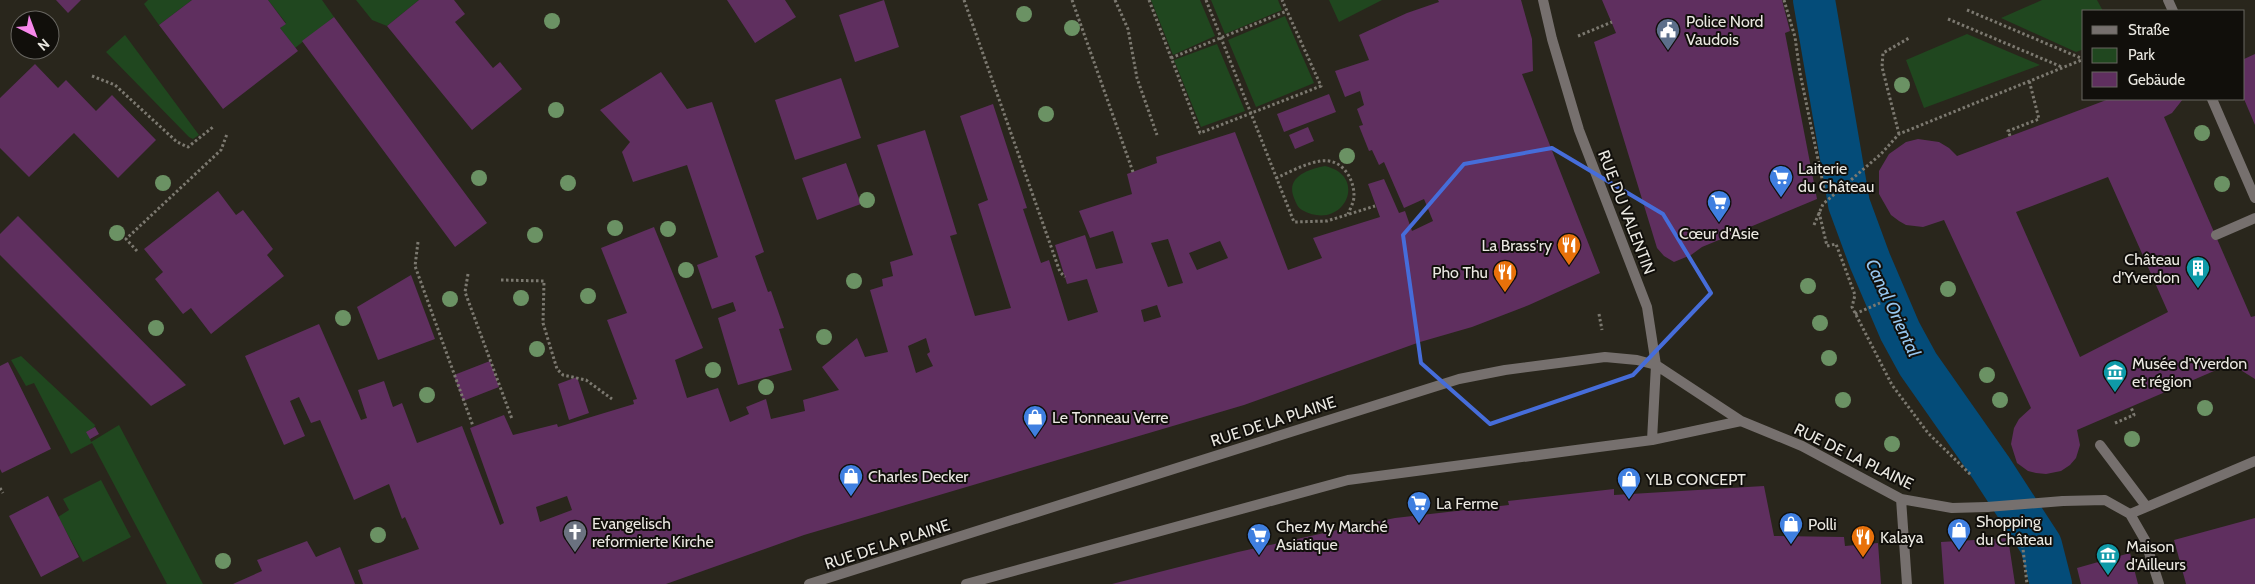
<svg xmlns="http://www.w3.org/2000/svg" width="2255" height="584" font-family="Cabin,sans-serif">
<rect width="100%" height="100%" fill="#29261c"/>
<path fill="#20471f" d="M148 0H192L159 25 144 4Z
M268 0H322L334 17 295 48 280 28 286 23Z
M356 0H419L387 26 372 20Z
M1151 0H1200L1215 36 1173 55Z
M1211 0H1278L1282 10 1225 34Z
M1329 0H1382L1339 22Z
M2042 0H2097L2103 11H2084V49L2076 52 2001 18Z
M1285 16 1314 83 1256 107 1228 40Z
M1967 34 2040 65 1924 108 1906 60Z
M125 35 199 135 193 139 189 137 106 52Z
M1217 44 1245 111 1201 127 1174 60Z
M1325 166C1370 176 1343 233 1302 210 1298 208 1296 203 1294 198 1285 176 1310 169 1325 166Z
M21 356 95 425 90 439 91 442 119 425 203 584H167L92 443 71 454 34 383 26 386 11 360Z
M101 480 131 537 83 562 58 517 69 510 63 499Z"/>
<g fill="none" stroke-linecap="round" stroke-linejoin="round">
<path stroke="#044c79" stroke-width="42" d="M1814 0 1849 204 1870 261 1900 331 1918 364 1991 468 2041 545 2051 584"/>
</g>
<path fill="#5f2f5f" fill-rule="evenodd" d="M56 0H81L68 13Z
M192 0H268L286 24 280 28 298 51 223 109 159 25Z
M419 0H454L465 14 455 22 493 68 500 62 522 89 472 130 387 26Z
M727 0H785L796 17 755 43Z
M884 0 899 47 855 62 839 15Z
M1438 0H1521L1532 39 1533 71 1522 74 1600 273 1529 305 1472 327 1420 342 1244 405 804 535 666 584H363L358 570 419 549 405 517 402 519 389 484 354 500 320 420 311 423 299 397 290 401 305 436 284 445 245 356 319 324 361 420 367 418 358 390 384 381 393 407 402 403 417 443 462 426 500 525 504 523 470 428 504 415 513 435 557 424 558 427 634 404 633 400 637 399 607 320 627 313 601 248 654 227 703 348 675 360 687 398 718 388 730 422 749 414 746 407 766 399 771 419 805 411 803 400 839 390 822 367 857 338 865 357 888 352 870 290 883 286 882 279 893 276 890 262 913 255 877 145 925 130 957 234 950 236 975 316 1011 308 978 204 988 200 960 116 993 104 1027 208 1023 209 1041 263 1049 260 1068 321 1098 312 1087 279 1067 284 1055 245 1085 235 1096 269 1123 263 1113 231 1090 238 1079 211 1132 194 1127 174 1157 163 1156 157 1235 132 1288 270 1322 258 1313 238 1380 217 1368 184 1384 179 1399 213 1405 211 1412 231 1433 221 1424 199 1404 208 1384 162 1379 165 1372 150 1369 151 1359 126 1363 125 1357 109 1364 105 1360 91 1345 97 1335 71 1369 60 1359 35 1407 13 1439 2ZM1168 239 1183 283 1168 287 1151 243ZM1220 241 1228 258 1197 270 1189 253ZM1157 305 1161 317 1144 322 1141 310ZM926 338 930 352 927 354 933 366 916 373 908 346ZM567 496 572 510 540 522 536 507Z
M1602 0H1782L1790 31 1785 33 1817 199 1702 247 1691 255 1674 262 1664 256 1657 248 1594 42 1616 33Z
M334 17 487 223 455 247 302 41Z
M2255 54V125L2244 99V59Z
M35 64 58 88 66 80 96 111 112 95 156 140 118 178 74 133 29 177 0 148V98Z
M661 72 687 109 712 102 764 252 755 256 768 292 771 291 784 328 779 329 792 370 738 385 718 318 736 311 733 302 712 309 697 265 718 257 687 165 633 182 622 152 630 142 600 110Z
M841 78 861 138 795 160 775 100Z
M1329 94 1336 112 1284 132 1277 114Z
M2109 99H2183L2172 113 2164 117 2251 317 2255 316V379L2239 369 2235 362 2077 430 2080 445 2076 458 2070 465 2061 471 2046 474 2036 473 2028 471 2017 463 2011 444 2014 428 2019 419 2031 408 1944 220 1923 227 1906 225 1899 221 1891 215 1879 194V171L1889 154 1906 142 1918 139 1939 142 1949 148 1957 156ZM2108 177 2168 312 2080 357 2016 212Z
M1308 127 1314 141 1295 149 1289 135Z
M846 163 861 204 817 220 802 178Z
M218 191 236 215 243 210 273 249 267 255 284 276 211 334 191 308 183 314 155 279 163 272 144 249Z
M18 216 50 248 186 385 151 406 0 255V234Z
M411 275 435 339 378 360 357 307Z
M490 361 499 387 463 401 454 375Z
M8 362 51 449 2 473 0 469V366Z
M577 377 589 413 569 420 558 384Z
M95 427 99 434 90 439 86 432Z
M1764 486 1774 536 1844 537 1845 546 1878 543 1881 584H1112L1238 552 1351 527 1395 518 1509 505 1508 501 1614 489V495Z
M48 496 79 557 41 577 9 516Z
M2255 518V584H2186L2174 540Z
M2008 538 2015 584H1944L1941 542Z
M307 541 316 557 340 547 355 584H233L262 571 257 560Z
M2130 553 2138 584H2081L2077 568Z"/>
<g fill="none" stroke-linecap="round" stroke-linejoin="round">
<path stroke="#7c7970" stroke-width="3" stroke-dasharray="2.5 2.5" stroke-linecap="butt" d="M964 0 1060 272 1065 277
M1072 0 1133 172
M1115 0 1128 29 1137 78 1157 135
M1149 0 1200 133 1321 86 1282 0
M1206 0 1294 222 1327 221 1375 206
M1784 0 1795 37 1800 73 1825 193
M1967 10 2083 59
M1948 19 2062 67
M1578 36 1612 22
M1171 58 1287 11
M92 76 115 85 177 142 188 147 213 127
M1899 134 1882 67 1883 53 1909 38
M2010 136 2008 131 2039 119 2029 80
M1276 178C1290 172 1306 163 1321 161 1341 158 1354 177 1354 196 1354 202 1350 209 1348 214
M1819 212 1827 246 1836 244 1855 295 1852 307 1892 385 1928 433 1971 475
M1814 225 1823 204 1881 154 1899 134 2084 59
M418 242 415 266 473 426
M137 251 126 239 221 150 227 134
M468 274 465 292 512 419
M501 280 544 281 543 323 557 369 563 375 586 380 612 399
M1599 314 1602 330
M1855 314 1880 303
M2115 423 2134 415 2131 407
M0 488 3 493
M2022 540 2027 584"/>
<path stroke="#76706e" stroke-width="10" d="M2212 99 2255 198
M2216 235 2255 218
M2100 445 2146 506
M2130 514 2255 461"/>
<path stroke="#76706e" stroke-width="10" d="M1543 0 1552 39 1579 130 1647 307 1656 365 1652 440
M2168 0 2173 11
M1901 499 1907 584
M2063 501 2105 500 2130 514 2145 540 2159 584
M809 584 1459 379 1505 370 1605 357 1637 360 1656 365 1741 421 1802 446 1901 499 1952 508 1987 507
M966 584 1348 480 1652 440 1741 421"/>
<path stroke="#76706e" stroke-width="10" d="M1987 507 2063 501"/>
</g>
<g fill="#6b9264">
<circle cx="1024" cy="14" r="8"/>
<circle cx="552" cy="21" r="8"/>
<circle cx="1072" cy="28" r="8"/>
<circle cx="1902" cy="85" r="8"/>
<circle cx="556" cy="110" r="8"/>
<circle cx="1046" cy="114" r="8"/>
<circle cx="2202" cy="133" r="8"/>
<circle cx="1347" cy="156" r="8"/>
<circle cx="479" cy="178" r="8"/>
<circle cx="163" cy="183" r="8"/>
<circle cx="568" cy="183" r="8"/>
<circle cx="2222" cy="184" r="8"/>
<circle cx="867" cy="200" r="8"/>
<circle cx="615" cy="228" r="8"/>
<circle cx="668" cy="229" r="8"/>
<circle cx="117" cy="233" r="8"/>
<circle cx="535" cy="235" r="8"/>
<circle cx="686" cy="270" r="8"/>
<circle cx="854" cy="281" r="8"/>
<circle cx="1808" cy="286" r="8"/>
<circle cx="1948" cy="289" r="8"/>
<circle cx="588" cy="296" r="8"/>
<circle cx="521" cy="298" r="8"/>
<circle cx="450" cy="299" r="8"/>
<circle cx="343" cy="318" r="8"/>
<circle cx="1820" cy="323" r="8"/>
<circle cx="156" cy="328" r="8"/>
<circle cx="824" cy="337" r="8"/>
<circle cx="537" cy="349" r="8"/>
<circle cx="1829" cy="358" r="8"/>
<circle cx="713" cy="370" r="8"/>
<circle cx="1987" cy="375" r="8"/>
<circle cx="766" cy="387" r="8"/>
<circle cx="427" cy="395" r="8"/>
<circle cx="1843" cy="400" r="8"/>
<circle cx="2000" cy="400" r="8"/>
<circle cx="2205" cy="408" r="8"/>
<circle cx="2132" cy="439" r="8"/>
<circle cx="1892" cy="444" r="8"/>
<circle cx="378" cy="535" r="8"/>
<circle cx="223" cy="561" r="8"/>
</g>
<path fill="none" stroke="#466dda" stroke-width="4" stroke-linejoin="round" d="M1552 148 1663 214 1711 293 1633 375 1490 424 1421 363 1403 235 1464 164Z"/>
<defs>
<g id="civic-pin" transform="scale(1.25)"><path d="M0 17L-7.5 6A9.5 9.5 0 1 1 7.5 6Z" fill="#5c6f8a" stroke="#110f0b"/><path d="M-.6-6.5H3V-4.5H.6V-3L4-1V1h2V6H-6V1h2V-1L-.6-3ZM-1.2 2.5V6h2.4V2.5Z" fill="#fff"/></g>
<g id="supermarket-pin" transform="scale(1.25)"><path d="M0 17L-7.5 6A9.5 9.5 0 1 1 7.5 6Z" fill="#3f7fe0" stroke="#110f0b"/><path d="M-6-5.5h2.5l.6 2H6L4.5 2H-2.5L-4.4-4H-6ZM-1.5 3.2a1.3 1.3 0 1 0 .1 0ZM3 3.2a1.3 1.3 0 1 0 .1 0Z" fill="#fff"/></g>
<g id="restaurant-pin" transform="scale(1.25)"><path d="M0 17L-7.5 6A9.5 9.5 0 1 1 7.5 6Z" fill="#e8710a" stroke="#110f0b"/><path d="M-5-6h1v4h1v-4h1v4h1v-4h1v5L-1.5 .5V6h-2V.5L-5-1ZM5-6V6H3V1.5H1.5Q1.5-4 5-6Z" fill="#fff"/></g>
<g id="building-pin" transform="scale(1.25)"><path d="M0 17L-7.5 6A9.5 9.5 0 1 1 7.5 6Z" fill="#0f9aa8" stroke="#110f0b"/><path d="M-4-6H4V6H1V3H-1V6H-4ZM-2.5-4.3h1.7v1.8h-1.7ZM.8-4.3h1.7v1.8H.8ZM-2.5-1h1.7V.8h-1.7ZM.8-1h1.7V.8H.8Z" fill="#fff"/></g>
<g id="museum-pin" transform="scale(1.25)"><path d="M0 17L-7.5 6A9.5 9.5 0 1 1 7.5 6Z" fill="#0f9aa8" stroke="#110f0b"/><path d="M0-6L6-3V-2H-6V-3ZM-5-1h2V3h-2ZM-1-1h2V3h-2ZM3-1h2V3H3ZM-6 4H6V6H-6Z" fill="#fff"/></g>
<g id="shop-pin" transform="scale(1.25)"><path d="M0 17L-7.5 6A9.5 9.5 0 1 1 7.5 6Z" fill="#3f7fe0" stroke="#110f0b"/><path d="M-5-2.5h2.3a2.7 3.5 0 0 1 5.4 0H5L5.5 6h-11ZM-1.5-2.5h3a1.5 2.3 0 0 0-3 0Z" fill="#fff"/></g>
<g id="church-pin" transform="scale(1.25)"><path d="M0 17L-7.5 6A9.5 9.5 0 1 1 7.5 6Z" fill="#6b7280" stroke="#110f0b"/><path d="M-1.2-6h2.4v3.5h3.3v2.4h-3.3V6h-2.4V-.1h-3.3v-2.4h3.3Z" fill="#fff"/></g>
</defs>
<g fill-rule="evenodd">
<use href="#civic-pin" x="1668" y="30"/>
<use href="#supermarket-pin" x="1781" y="177"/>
<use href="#supermarket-pin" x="1719" y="202"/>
<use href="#restaurant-pin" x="1569" y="245"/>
<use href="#building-pin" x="2198" y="268"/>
<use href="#restaurant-pin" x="1505" y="272"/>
<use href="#museum-pin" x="2115" y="372"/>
<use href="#shop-pin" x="1035" y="417"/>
<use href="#shop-pin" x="851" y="476"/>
<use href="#shop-pin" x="1629" y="479"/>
<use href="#supermarket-pin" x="1419" y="503"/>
<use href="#shop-pin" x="1791" y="524"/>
<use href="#shop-pin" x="1959" y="530"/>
<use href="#church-pin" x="575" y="532"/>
<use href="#supermarket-pin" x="1259" y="535"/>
<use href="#restaurant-pin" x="1863" y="537"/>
<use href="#museum-pin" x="2108" y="555"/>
</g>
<g text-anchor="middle" stroke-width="4" stroke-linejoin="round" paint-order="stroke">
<g font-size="16" fill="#eae8e1" stroke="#110f0b" text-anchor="start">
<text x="1686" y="27">Police Nord<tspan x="1686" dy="18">Vaudois</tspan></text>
<text x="1798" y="174">Laiterie<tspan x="1798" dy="18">du Château</tspan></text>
<text x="1719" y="239" text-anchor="middle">Cœur d'Asie</text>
<text x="1552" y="251" text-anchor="end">La Brass'ry</text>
<text x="2180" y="265" text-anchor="end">Château<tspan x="2180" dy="18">d'Yverdon</tspan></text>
<text x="1488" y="278" text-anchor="end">Pho Thu</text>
<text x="2132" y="369">Musée d'Yverdon<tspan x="2132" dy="18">et région</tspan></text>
<text x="1052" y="423">Le Tonneau Verre</text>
<text x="868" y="482">Charles Decker</text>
<text x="1646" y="485">YLB CONCEPT</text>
<text x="1436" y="509">La Ferme</text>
<text x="1976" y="527">Shopping<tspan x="1976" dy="18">du Château</tspan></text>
<text x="592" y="529">Evangelisch<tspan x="592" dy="18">reformierte Kirche</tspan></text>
<text x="1808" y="530">Polli</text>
<text x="1276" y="532">Chez My Marché<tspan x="1276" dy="18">Asiatique</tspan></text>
<text x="1880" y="543">Kalaya</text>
<text x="2126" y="552">Maison<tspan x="2126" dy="18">d'Ailleurs</tspan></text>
</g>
<g font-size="16" fill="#eae8e1" stroke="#110f0b">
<text transform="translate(1627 212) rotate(69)" y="6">RUE DU VALENTIN</text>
<text transform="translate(1273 421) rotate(-18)" y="6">RUE DE LA PLAINE</text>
<text transform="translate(1854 456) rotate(26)" y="6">RUE DE LA PLAINE</text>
<text transform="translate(887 544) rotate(-18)" y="6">RUE DE LA PLAINE</text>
</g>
<g font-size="18" font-style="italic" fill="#97c7f0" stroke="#110f0b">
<text transform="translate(1893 308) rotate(65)" y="6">Canal Oriental</text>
</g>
</g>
<rect x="2082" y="10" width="162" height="90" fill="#110f0b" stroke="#686661"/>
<rect x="2092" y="26" width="25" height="8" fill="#76706e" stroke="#686661"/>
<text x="2128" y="35" font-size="15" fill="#eae8e1">Straße</text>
<rect x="2092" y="48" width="25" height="15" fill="#20471f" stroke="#686661"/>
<text x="2128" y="60" font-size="15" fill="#eae8e1">Park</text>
<rect x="2092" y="72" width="25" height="15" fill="#5f2f5f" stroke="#686661"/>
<text x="2128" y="85" font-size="15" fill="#eae8e1">Gebäude</text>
<g transform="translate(35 35) rotate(138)"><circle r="24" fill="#110f0b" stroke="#686661"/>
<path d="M0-4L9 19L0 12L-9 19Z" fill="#f788eb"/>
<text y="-8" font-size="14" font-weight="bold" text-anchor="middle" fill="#eae8e1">N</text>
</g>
</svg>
